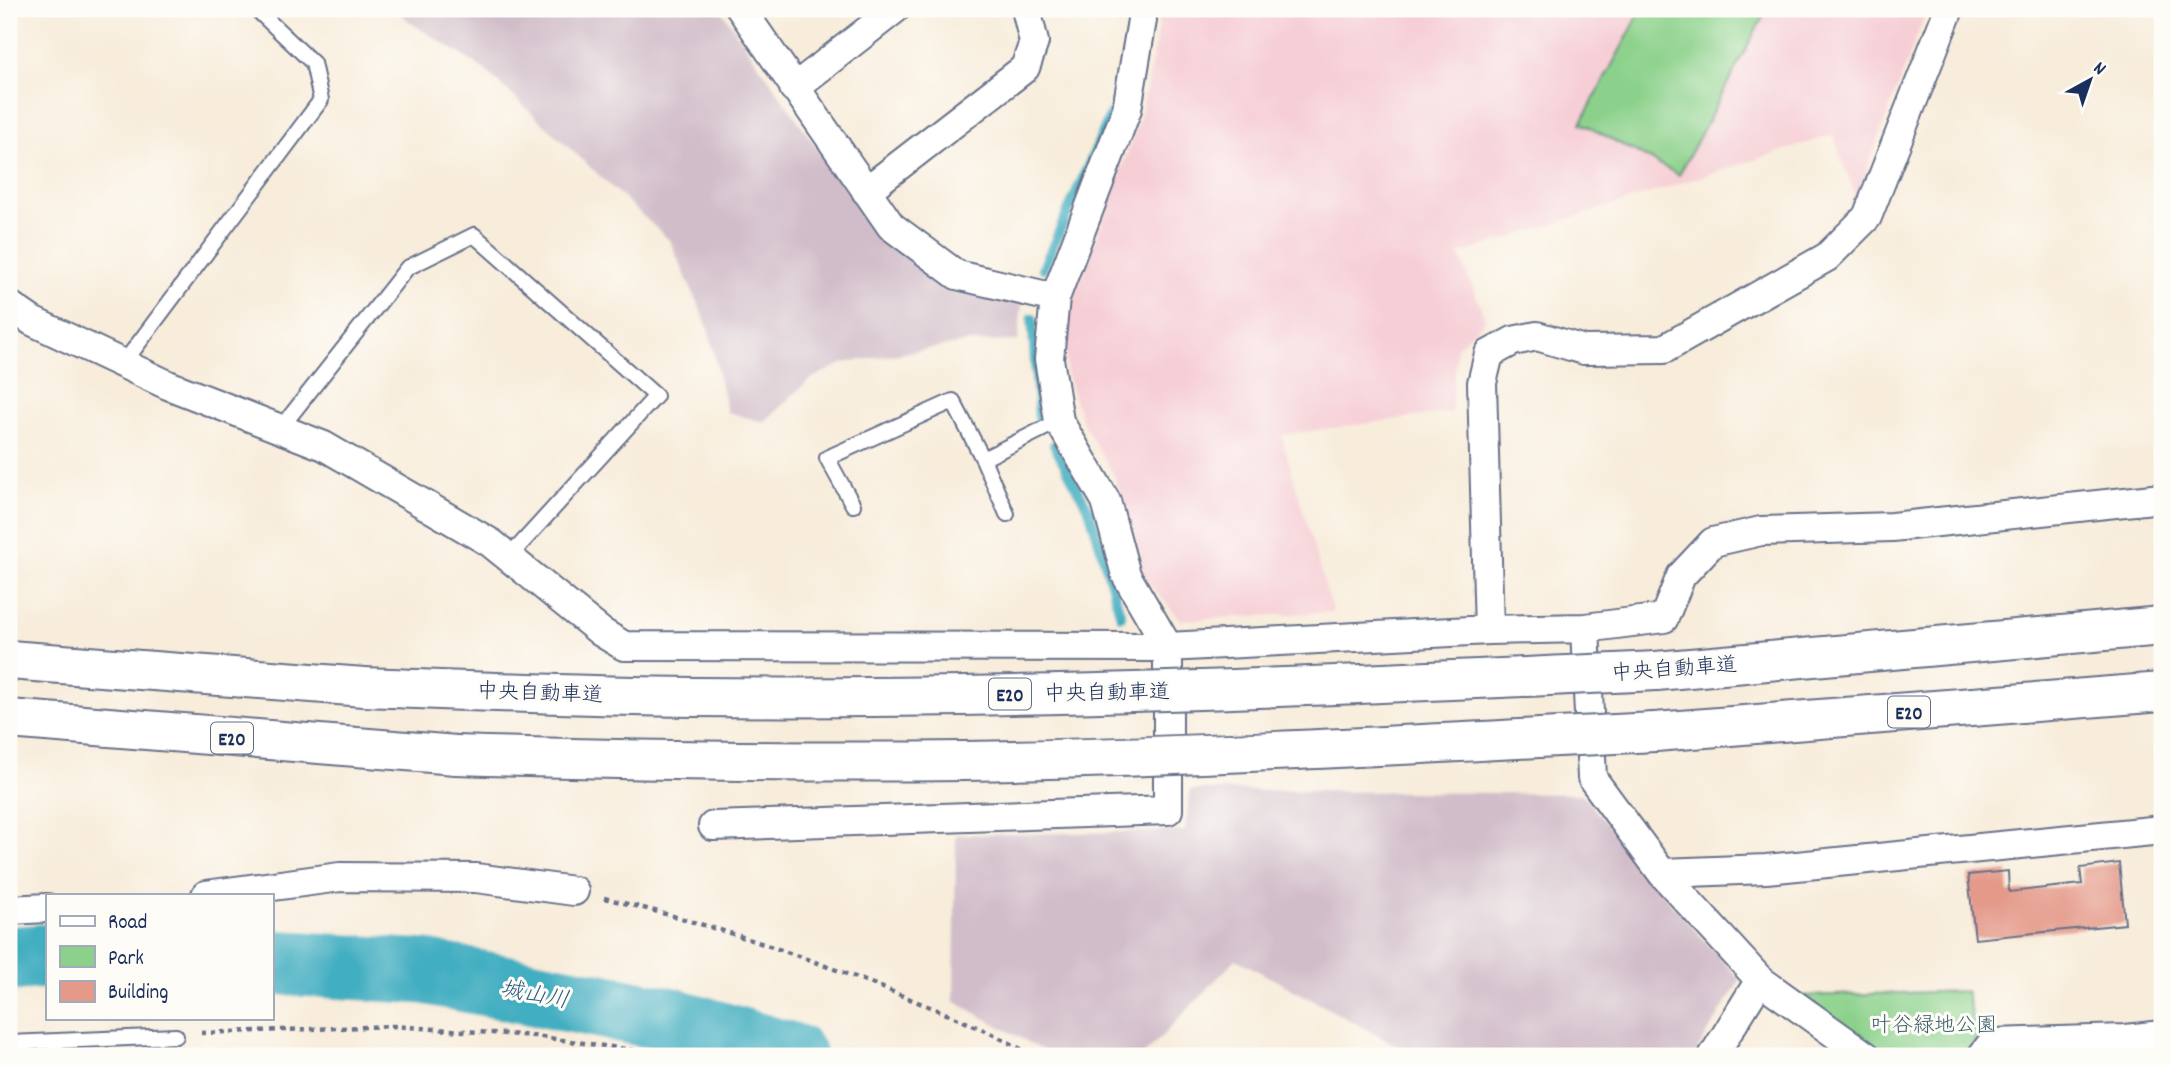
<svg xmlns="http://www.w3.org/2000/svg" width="2171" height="1065" font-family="Dekko,'Klee One',sans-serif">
<rect width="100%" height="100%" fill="#fdfcf7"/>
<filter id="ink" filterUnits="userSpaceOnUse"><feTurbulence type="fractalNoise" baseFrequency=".0143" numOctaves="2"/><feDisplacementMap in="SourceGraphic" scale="14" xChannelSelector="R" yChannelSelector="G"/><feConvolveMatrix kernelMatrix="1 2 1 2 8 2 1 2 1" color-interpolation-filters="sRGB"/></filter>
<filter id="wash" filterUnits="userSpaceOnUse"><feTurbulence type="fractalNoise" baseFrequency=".00686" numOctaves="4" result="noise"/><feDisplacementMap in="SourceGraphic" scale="28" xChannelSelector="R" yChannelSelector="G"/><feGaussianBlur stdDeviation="1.57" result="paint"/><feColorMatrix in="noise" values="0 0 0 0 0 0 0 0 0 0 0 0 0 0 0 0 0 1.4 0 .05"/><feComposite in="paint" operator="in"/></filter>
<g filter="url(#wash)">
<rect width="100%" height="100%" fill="#f8ecda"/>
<path fill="#f6cfd6" d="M1156 9H1927L1856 198 1833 135 1459 254 1486 320 1457 347 1451 412 1281 435 1333 612 1181 620 1141 575 1116 479 1083 423 1066 373V321L1140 118 1159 27Z"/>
<path fill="#d1bdc9" d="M396 9H720L868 221 927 273 962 290 1022 304 1018 341 970 342 844 363 810 379 764 422 727 412 708 327 670 241 484 69 411 23Z
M1190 790 1582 794 1669 901 1740 980 1694 1056H1416L1236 959 1143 1056H1053L954 1001 956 835 1185 831Z"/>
<path fill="#8cd18b" stroke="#548074" stroke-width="2" d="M1642 9H1752L1764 15 1679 175 1581 123Z
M1966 991 1977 1037 1965 1056H1884L1802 996Z"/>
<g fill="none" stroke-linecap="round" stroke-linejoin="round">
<path stroke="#42aec1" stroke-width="10" d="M1043 268 1111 114
M1032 318 1039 418
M1054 445 1090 512 1121 616"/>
<path stroke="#42aec1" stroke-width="65" d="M9 959 47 956
M271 962 425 972 673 1020 794 1056"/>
</g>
<g id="blocks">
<path fill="#e49989" d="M2119 863 2125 924 1975 939 1968 875 2008 871 2009 892 2082 884 2080 868Z"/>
</g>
</g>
<g filter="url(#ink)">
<use href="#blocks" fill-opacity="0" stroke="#687189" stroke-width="2"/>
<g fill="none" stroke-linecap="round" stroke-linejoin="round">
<g stroke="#687189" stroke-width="18">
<path id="lane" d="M123 364 321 100 313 63 256 9
M280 429 407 268 474 235 656 396 509 557
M853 505 827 458 953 401 983 459
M1007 514 983 459 1059 421
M9 1043 176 1036"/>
</g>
<g stroke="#687189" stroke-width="32">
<path id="street" d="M741 9 891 226 957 275 1055 298
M1141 9 1142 20 1127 109 1055 298 1049 359 1059 421 1106 501 1126 575 1168 647 1489 630 1585 628 1664 618 1681 576 1713 542 1761 531 1892 527 2162 498
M794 88 895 9
M866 191 1025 68 1034 42 1026 9
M9 305 32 321 168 385 324 446 491 543 601 632 624 646 1168 647V810L713 826
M1585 628 1592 778 1662 873 1760 980 1866 1056
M1489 630 1482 383 1489 354 1513 341 1537 336 1584 350 1664 349 1827 257 1867 217 1949 9
M1662 873 1766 869 2162 830
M206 895 340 877 476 878 574 891
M9 910 47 908
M2126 1039 2162 1035
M1713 1056 1760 980
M1982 1056 1992 1043 2126 1039 2148 1056"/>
</g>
<g stroke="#687189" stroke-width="42">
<path id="highway" d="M9 660 364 687
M1656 671 2162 626
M9 719 456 755
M1655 732 2162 692"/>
</g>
<path stroke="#687189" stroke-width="4.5" stroke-dasharray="5 5" stroke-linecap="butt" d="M604 898C703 922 799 954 893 992 939 1011 990 1030 1033 1056
M201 1033 393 1026 535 1036 673 1056"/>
<use href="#lane" stroke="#fff" stroke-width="14"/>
<use href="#street" stroke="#fff" stroke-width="28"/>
<use href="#highway" stroke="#fff" stroke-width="38"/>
<g stroke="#687189" stroke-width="42" stroke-linecap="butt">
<path id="highway-bridge" d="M364 687C474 691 585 696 695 697 1016 700 1336 686 1656 671
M456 755C625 760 794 763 963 761 1194 757 1424 744 1655 732"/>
</g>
<use href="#highway-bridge" stroke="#fff" stroke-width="38"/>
</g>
</g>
<g text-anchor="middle" stroke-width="6" stroke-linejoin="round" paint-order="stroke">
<g fill="#fdfcf7" stroke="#5f6c8c" stroke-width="2">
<rect x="989" y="678.5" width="42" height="31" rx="5"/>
<rect x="1888" y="696.5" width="42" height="31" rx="5"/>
<rect x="211" y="722.5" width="42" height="31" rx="5"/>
</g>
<g font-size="19" font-weight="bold" fill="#1b2f5e">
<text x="1010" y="701">E20</text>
<text x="1909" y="719">E20</text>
<text x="232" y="745">E20</text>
</g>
<g font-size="21" fill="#1b2f5e" stroke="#fdfcf7">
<text transform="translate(1674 668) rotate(-4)" y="7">中央自動車道</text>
<text transform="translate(540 692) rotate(2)" y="7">中央自動車道</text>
<text transform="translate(1107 692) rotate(-1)" y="7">中央自動車道</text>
</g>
<g font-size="21" fill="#3d606c" stroke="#fdfcf7">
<text x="1934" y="1031">叶谷緑地公園</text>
</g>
<g font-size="23" font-style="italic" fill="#295b81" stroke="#fdfcf7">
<text transform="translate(535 993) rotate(11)" y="8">城山川</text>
</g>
</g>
<rect width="2171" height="1065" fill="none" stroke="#fdfcf7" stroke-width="35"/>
<rect x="46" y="894" width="228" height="126" fill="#fdfcf7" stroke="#a3aaba" stroke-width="2"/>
<rect x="60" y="916" width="35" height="10" fill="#ffffff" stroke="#a3aaba" stroke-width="2"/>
<text x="108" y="928" font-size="21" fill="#1b2f5e">Road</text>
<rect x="60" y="946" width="35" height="21" fill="#8cd18b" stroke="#a3aaba" stroke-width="2"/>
<text x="108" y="964" font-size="21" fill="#1b2f5e">Park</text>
<rect x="60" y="981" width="35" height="21" fill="#e49989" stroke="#a3aaba" stroke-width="2"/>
<text x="108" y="998" font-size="21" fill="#1b2f5e">Building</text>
<g transform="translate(2090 80) rotate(40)" stroke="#fdfcf7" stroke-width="5" paint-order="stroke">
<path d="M0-5L12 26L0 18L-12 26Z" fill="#1b2f5e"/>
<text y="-10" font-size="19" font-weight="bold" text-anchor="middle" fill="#1b2f5e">N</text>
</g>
</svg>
